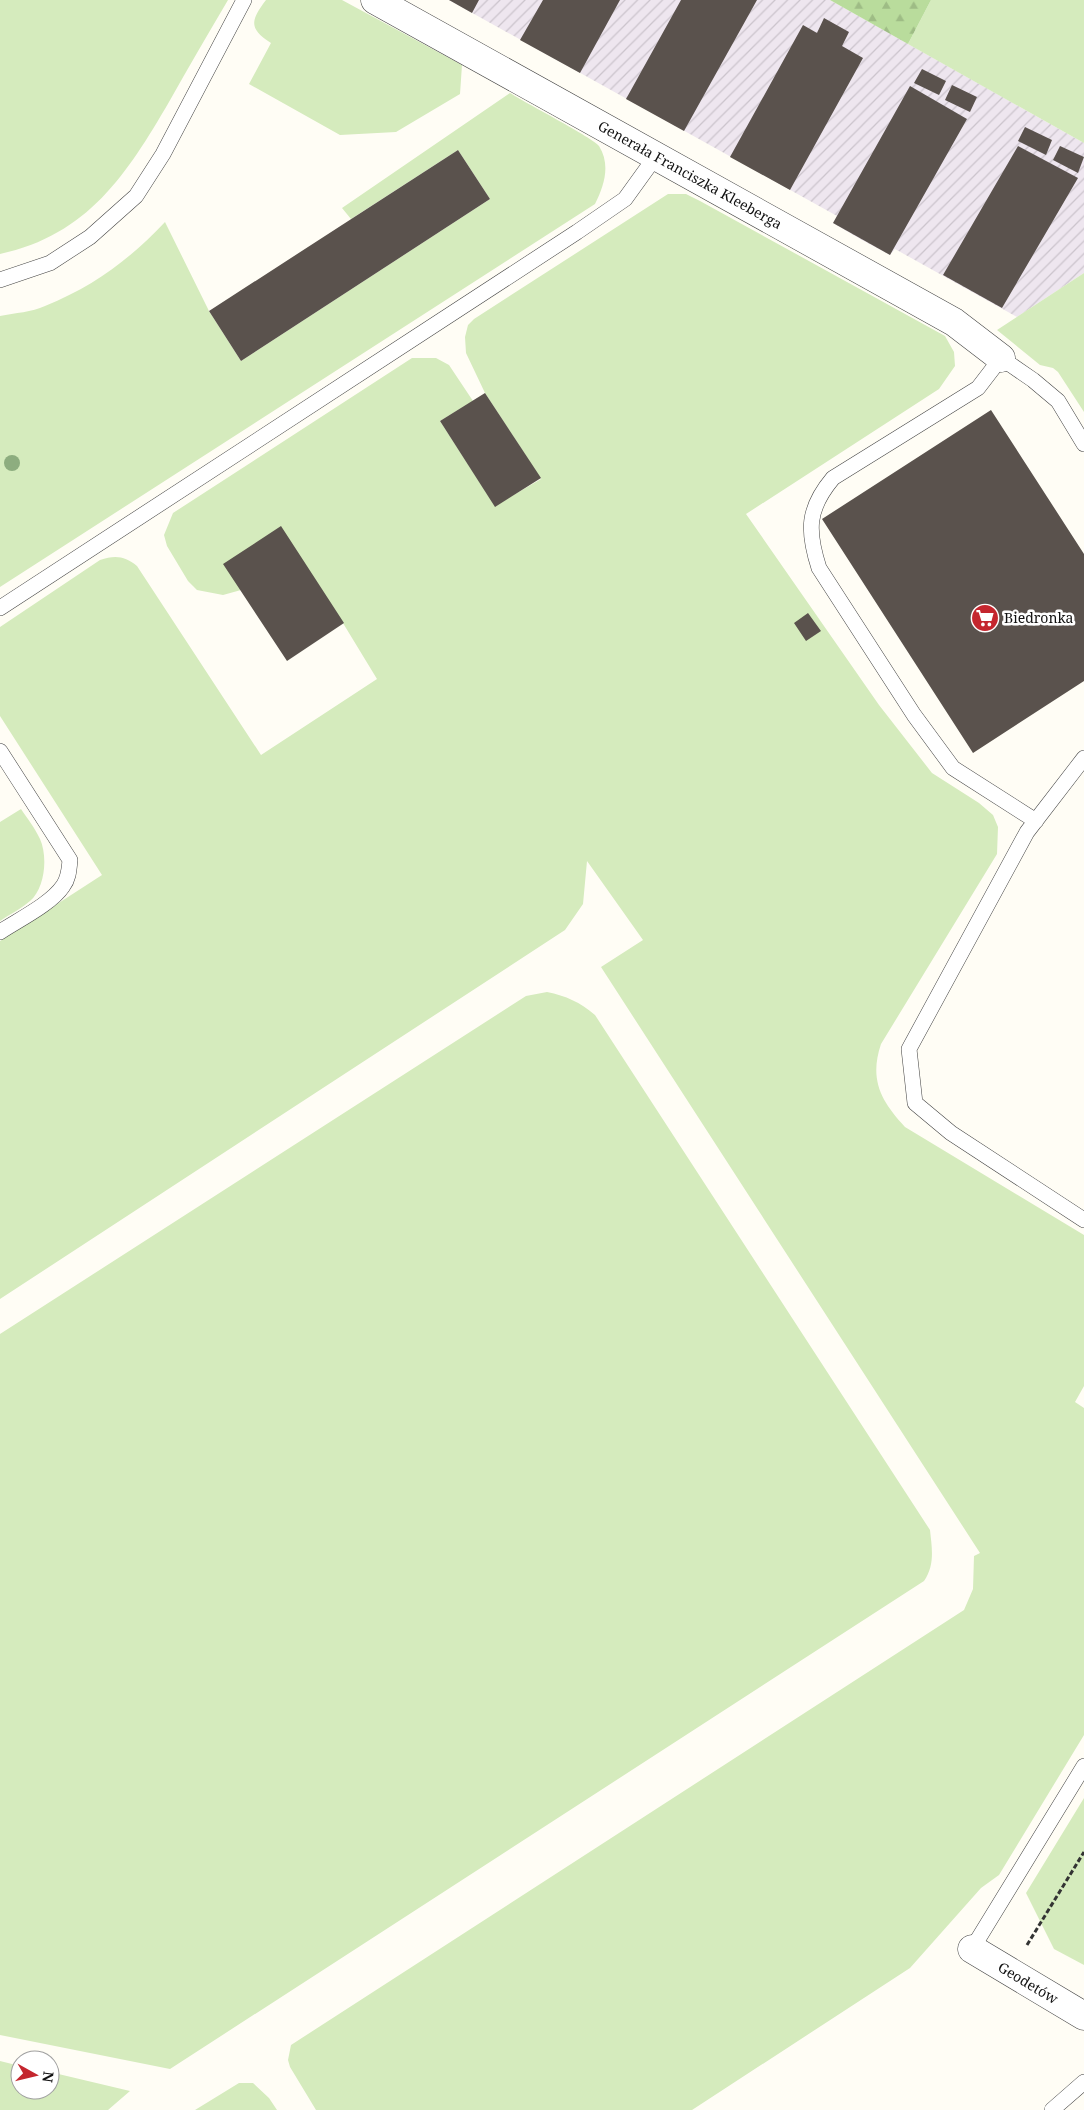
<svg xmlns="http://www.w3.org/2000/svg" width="1084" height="2110" font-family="'Noto Serif',serif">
<defs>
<pattern id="industrial-furrows" width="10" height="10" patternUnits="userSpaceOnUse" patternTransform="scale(1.25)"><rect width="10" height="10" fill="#eee6ef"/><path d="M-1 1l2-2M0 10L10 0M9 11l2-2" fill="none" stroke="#cbc4cc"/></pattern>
<pattern id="forest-firs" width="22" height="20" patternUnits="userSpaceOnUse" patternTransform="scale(1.25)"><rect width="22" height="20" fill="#b9dc9c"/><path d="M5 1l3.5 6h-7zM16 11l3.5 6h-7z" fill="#9ebc85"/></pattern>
</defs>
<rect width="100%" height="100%" fill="#fffdf5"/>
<path fill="url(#industrial-furrows)" d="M449 0H830L1084 143V273L1017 317 895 249 890 255 862 240 833 223 837 216Z"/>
<path fill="#d5ebbd" d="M0 0H228C208 34 188 68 169 102 127 174 88 235 0 254Z
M266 0H342L462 65 460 94 396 132 340 135 249 84 271 43C249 29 250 21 266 0Z
M931 0H1084V143L908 44Z
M510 93C522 101 595 139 599 146 611 165 604 186 595 204L0 587V316C15 313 32 312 45 306 94 286 129 260 165 222L209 311 241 361 490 199 458 150 351 219 342 208Z
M668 194H686L700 201 945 336 954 352 955 366 939 389 746 514 879 705 932 773 979 803 993 815 998 827 997 854 881 1044C869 1080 881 1101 905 1127L1084 1235V1386L1075 1402 1084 1408V1735L999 1875 981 1888 910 1968 692 2110H316L290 2067 288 2060 291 2045 964 1610 973 1589 974 1556 980 1553 601 967 643 940 587 861 583 904 565 930 0 1299V941L102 875 0 716V627L100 560C115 555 125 556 137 566L261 755 377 679 335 610 241 590 223 595 197 590 188 581 167 546 164 535 173 513 412 358H436L449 365 473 401 440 421 495 506 541 479 485 393 466 353 465 337 468 325 474 319Z
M1084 273V412L1058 372 1053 368 1040 365 997 330Z
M21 809C27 818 35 828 40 839 48 857 45 888 30 901 21 909 10 914 0 921V822Z
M547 992C566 996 580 1002 595 1015L930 1530C932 1549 935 1565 924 1581L170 2069 0 2035V1334L526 996Z
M1084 1798V1965L1054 1949 1026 1893Z
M0 2061 20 2066V2090H50V2072L130 2091 108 2110H0Z
M239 2083H253L269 2098 277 2110H195Z"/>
<path fill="url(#forest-firs)" d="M830 0H931L908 44Z"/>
<path fill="#5a524d" d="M449 0H479L472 13Z
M543 0H620L580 73 520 40Z
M681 0H757L684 131 626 99Z
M824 18 849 32 842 46 863 58 790 190 730 157 803 25 817 33Z
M922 69 946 81 939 95 914 83Z
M952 85 977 97 970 112 945 100Z
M910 86 967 119 890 255 833 223Z
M1025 127 1052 140 1046 155 1018 141Z
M1018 146 1078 178 1002 308 943 275Z
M1060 146 1084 157 1078 173 1053 160Z
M458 150 490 199 241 361 209 311Z
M485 393 541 478 495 507 440 421Z
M991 410 1084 554V681L973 753 822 519Z
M281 526 344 623 287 661 223 564Z
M808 613 821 631 806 641 794 623Z"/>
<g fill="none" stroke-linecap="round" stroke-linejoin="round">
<g stroke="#444" stroke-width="16">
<path id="service" d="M0 280 50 263 90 237 136 196 163 154 244 0
M0 608 577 232 625 199 656 156
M0 751 70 860C69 869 69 878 63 886 51 904 18 920 0 932
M1084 758 1027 832 909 1049 915 1103 951 1133 1084 1220
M1036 821 953 768 914 715 819 568C807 531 807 509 833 478L978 388 1001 358 1033 380 1058 401 1084 444
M972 1949 1084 1766
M1052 2110 1084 2082"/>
</g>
<g stroke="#444" stroke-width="29">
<path id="minor" d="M375 0 954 322 1001 358
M972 1949 1084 2016"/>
</g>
<path stroke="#333" stroke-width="3" stroke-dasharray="5 2.5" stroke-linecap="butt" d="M1027 1945 1084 1852"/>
<use href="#service" stroke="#fff" stroke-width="15"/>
<use href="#minor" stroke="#fff" stroke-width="28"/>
</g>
<circle fill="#8dad7f" cx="12" cy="463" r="8"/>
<defs>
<g id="supermarket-disc" transform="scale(1.4375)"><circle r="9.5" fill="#c4262e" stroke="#fff"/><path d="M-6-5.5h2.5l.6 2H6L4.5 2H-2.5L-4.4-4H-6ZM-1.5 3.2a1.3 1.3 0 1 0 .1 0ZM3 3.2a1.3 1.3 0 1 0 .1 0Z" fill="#fff"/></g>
</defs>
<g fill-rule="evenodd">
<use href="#supermarket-disc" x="985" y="618"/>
</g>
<g text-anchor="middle" stroke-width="5" stroke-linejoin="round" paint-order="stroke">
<g font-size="14" fill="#111" stroke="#fff">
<text transform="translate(690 175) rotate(29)" y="5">Generała Franciszka Kleeberga</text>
<text transform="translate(1028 1983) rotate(31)" y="5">Geodetów</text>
</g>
<g font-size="14" fill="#111" stroke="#fff" text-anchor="start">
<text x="1004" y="623">Biedronka</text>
</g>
</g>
<g transform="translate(35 2075) rotate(98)"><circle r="24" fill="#ffffff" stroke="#a0a0a0"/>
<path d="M0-4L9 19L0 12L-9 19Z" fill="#c4262e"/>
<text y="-8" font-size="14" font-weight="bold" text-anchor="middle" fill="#111111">N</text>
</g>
</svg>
